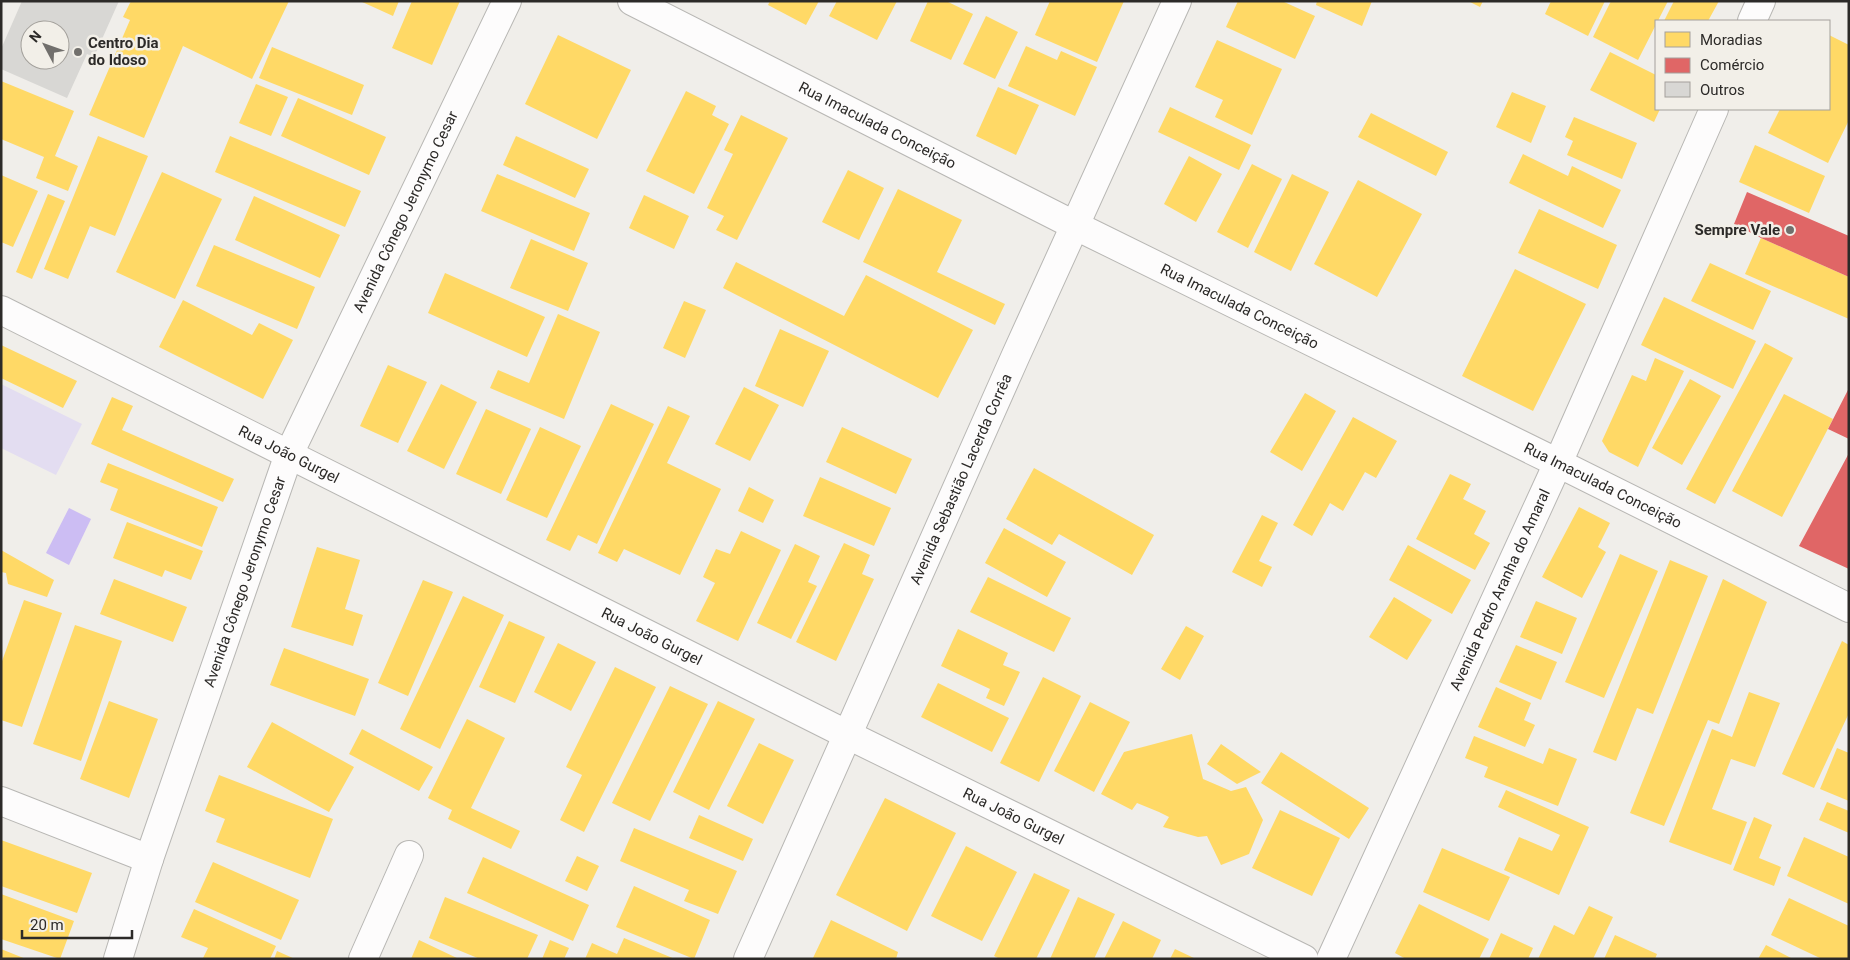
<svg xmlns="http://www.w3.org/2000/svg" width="1850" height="960" font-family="Roboto,sans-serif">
<rect width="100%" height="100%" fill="#f0eeea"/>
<path fill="#e3ddf1" d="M1 384 82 424 56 475 1 448Z"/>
<path fill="#ccbdf3" d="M69 508 91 519 69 565 46 553Z"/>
<path fill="#ffd966" d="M131 1H289L252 79 183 46 144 138 89 115 130 20 123 17Z
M360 1H399L393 16Z
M412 1H460L432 65 392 48Z
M770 1H819L806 25 768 5Z
M837 1H897L877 40 829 16Z
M928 1H946L973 14 951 60 910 41Z
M1050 1H1124L1097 62 1035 35Z
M1238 1H1282L1315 16 1295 59 1226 27Z
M1317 1H1372L1362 26 1316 5Z
M1468 1H1483L1480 7Z
M1551 1H1605L1588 36 1545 14Z
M1611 1H1668L1638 60 1593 37Z
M1674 1H1719L1708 21H1664Z
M986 16 1018 32 995 79 963 64Z
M558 35 631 70 597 139 525 104Z
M1829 35 1849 45V120L1828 163 1768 133 1780 109H1829Z
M1217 40 1282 69 1252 135 1215 117 1223 100 1195 87Z
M1026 46 1057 60 1061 51 1097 67 1075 116 1008 86Z
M272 47 364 85 352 115 259 78Z
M1610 52 1656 75V109H1660L1654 122 1590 90Z
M1 81 74 111 55 156 78 166 68 191 36 178 44 157 1 139Z
M256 84 288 97 271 136 239 123Z
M998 87 1039 105 1016 155 976 136Z
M686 91 716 106 712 115 729 124 694 194 646 171Z
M1512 92 1546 106 1531 143 1496 127Z
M298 98 386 137 369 175 281 136Z
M1170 107 1251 145 1239 170 1158 132Z
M1371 113 1448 152 1436 176 1358 137Z
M741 115 788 138 737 240 716 230 724 216 707 208 733 154 724 150Z
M1574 117 1637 143 1622 179 1567 155 1573 141 1565 137Z
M98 136 148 156 115 236 90 226 68 279 44 269Z
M230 136 361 191 345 227 215 172Z
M516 136 589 169 575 198 503 165Z
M1755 145 1825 176 1809 213 1739 182Z
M1523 154 1568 176 1572 166 1621 190 1603 228 1509 183Z
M1189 156 1222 174 1196 222 1164 204Z
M1252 164 1282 179 1248 248 1217 232Z
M848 170 884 188 859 240 822 222Z
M162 172 222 199 175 299 116 272Z
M497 174 590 213 574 251 481 211Z
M1292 174 1329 192 1291 271 1254 252Z
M1 175 38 191 13 247 1 242Z
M1358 180 1422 214 1377 297 1314 264Z
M898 189 962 220 937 272 1005 304 995 325 863 262Z
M48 194 65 201 32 279 16 272Z
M644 195 689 216 674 249 629 228Z
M254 196 340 235 320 278 235 240Z
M1539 209 1617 245 1598 289 1518 253Z
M1761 238 1849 277V319L1745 274Z
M531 239 588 263 568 311 510 288Z
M214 245 315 287 297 329 196 286Z
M736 262 844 316 866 275 973 330 938 398 723 288Z
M1710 263 1771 291 1753 330 1691 301Z
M1515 269 1586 304 1533 411 1462 376Z
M445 273 545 317 527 357 428 313Z
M1664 297 1756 341 1733 389 1641 345Z
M183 300 252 335 259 323 293 340 263 399 159 347Z
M684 301 706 310 685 358 663 348Z
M558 314 600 332 564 419 490 388 498 370 529 383Z
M780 329 829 351 803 407 755 386Z
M1765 343 1793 358 1715 504 1686 489Z
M1 345 77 381 63 408 1 378Z
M1655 358 1684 371 1638 467 1609 452 1602 441 1632 375 1646 381Z
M388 365 427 382 398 443 360 426Z
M1690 379 1721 396 1682 465 1652 448Z
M441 384 477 402 444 469 407 451Z
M744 387 779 405 750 461 715 444Z
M1305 393 1336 411 1302 471 1270 452Z
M1784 394 1833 419 1782 517 1732 491Z
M112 397 133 406 122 430 234 479 223 502 91 444Z
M611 404 654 424 597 544 578 535 570 551 546 540Z
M668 406 690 416 667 463 721 489 680 575 624 549 617 562 598 553Z
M486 409 531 429 501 494 456 474Z
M1353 417 1397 441 1376 478 1365 472 1343 511 1330 503 1312 536 1293 525Z
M540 427 581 446 547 518 506 500Z
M842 427 912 459 896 494 826 462Z
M108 463 218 507 202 547 110 510 118 489 100 482Z
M1034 468 1154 535 1132 575 1059 534 1052 545 1006 519Z
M1450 474 1471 484 1463 499 1486 511 1474 534 1490 543 1475 570 1416 539Z
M820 477 891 508 874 546 803 516Z
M749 487 774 500 763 523 738 511Z
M1579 507 1610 523 1598 547 1606 552 1582 598 1542 577Z
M1262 515 1278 523 1259 561 1272 567 1262 587 1232 572Z
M127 522 203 551 191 580 165 570 162 577 113 558Z
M1004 528 1066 562 1047 597 985 563Z
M741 531 781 550 738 641 696 621 715 583 703 577 716 549 730 554Z
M844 543 870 555 862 574 874 579 836 661 796 642Z
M795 544 820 556 808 582 817 586 791 639 757 623Z
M1408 545 1471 580 1452 614 1389 580Z
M317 547 360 560 345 609 363 615 353 646 291 627Z
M1 550 54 580 47 597 8 584 6 573 1 572Z
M1620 554 1658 571 1604 698 1565 682Z
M1670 560 1708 576 1653 714 1637 708 1616 761 1593 752Z
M988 577 1071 618 1054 652 970 612Z
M114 579 187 607 173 642 100 614Z
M1723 579 1767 602 1719 724 1708 720 1664 826 1630 813Z
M423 580 453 592 408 696 378 683Z
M463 596 504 615 440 749 400 729Z
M1394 597 1432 620 1407 660 1369 637Z
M24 600 62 613 22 727 1 720V664Z
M1536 601 1577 618 1562 654 1520 637Z
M509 621 545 637 515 703 479 687Z
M75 625 122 641 81 761 33 744Z
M1186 626 1204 636 1180 680 1161 669Z
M958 629 1008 653 1003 665 1020 672 1004 706 986 698 990 689 941 666Z
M1842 641 1849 645V713L1814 788 1782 774Z
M558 643 596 662 571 711 534 692Z
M1516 645 1557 662 1541 700 1499 682Z
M284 648 369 679 355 716 270 685Z
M615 667 656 687 584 832 560 820 582 775 566 767Z
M1043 677 1081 696 1039 782 1000 763Z
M938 683 1009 718 992 752 921 717Z
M670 686 708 704 650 821 612 803Z
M1496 687 1531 703 1524 720 1535 725 1525 747 1478 727Z
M1749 692 1780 703 1755 767 1731 759 1712 809 1747 822 1731 865 1669 842 1712 729 1732 737Z
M109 701 158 719 129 798 80 779Z
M718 701 755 719 709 810 673 792Z
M1090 702 1130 722 1094 792 1054 771Z
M467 719 505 738 471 808 520 831 511 849 448 819 452 810 428 798Z
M272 722 354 767 329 812 247 767Z
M362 729 433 767 419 791 349 754Z
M1192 734 1203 779 1231 791 1246 787 1263 820 1249 854 1221 865 1207 836 1198 837 1163 827 1169 817 1159 812 1137 803 1132 810 1101 794 1124 752Z
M1474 736 1543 764 1549 748 1577 759 1558 806 1484 777 1488 767 1465 758Z
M759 743 794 760 763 824 727 806Z
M1221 744 1261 772 1237 784 1207 764Z
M1837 748 1849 753V801L1820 789Z
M1281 752 1369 808 1349 839 1261 783Z
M219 775 333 819 310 878 216 842 225 819 205 811Z
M1506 790 1589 827 1559 895 1504 870 1519 837 1552 851 1560 835 1498 807Z
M885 798 956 833 907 931 836 895Z
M1827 802 1849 811V833L1819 820Z
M1280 810 1340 838 1312 896 1252 868Z
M699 815 753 839 743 861 689 838Z
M1754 817 1772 825 1759 858 1781 867 1774 886 1733 870Z
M634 828 737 871 718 914 684 901 689 890 620 861Z
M1804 837 1849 857V904L1787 876Z
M1 840 92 873 77 913 1 886Z
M966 846 1017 872 982 941 931 916Z
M1442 848 1510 877 1489 921 1423 892Z
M577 856 599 866 587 891 565 881Z
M483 857 589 905 573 941 467 893Z
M213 862 299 900 281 940 195 902Z
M1034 873 1070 890 1036 959H1000L994 956Z
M634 886 710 920 694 959 616 927Z
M1 894 74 921 60 959 1 939Z
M445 897 538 935 527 959H480L429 938Z
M1078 897 1115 914 1094 959H1050Z
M1789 898 1849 926V959H1822L1771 935Z
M1419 904 1489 939 1479 959H1406L1395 953Z
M1589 906 1613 917 1593 959H1538L1554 925 1574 935Z
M194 909 276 946 270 959 203 958 208 948 181 937Z
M831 920 898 952 896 959 813 958Z
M1123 921 1161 940 1152 959H1104Z
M1501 933 1533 948 1528 959H1489Z
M1615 935 1657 954 1655 959H1604Z
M624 938 675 959H585L592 943 617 954Z
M419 940 459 959H411Z
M550 940 569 948 564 959H542Z
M1766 945 1793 959H1758Z
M1 949 26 959H1Z
M1175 949 1196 959H1170Z
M277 951 295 959H274Z"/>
<path fill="#e06666" d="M1747 192 1849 236V277L1761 238 1734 224Z
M1849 388V439L1828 429Z
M1849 453V569L1799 546Z"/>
<path fill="#d8d7d4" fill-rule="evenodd" d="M22 1H119L94 57 87 54 67 98 1 69V49ZM30 30H60V60H30Z"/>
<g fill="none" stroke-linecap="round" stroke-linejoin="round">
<g stroke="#b8b7b4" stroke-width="30">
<g id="minor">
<path id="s1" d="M632 1 1076 226 1558 463 1849 608"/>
<path d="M1752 21 1761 1"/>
<path id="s2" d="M1 310 848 735 1304 959"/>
<path d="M1 801 149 859"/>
<path id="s3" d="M118 959 149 859 289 454 507 1"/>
<path d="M363 959 409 855"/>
<path id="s4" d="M748 959 1016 355 1177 1"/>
<path id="s5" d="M1331 959 1558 463 1714 109"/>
</g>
</g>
<use href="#minor" stroke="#fdfcfc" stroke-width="28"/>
</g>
<g fill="#716f6c" stroke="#f2efe8" stroke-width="2">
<circle cx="78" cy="52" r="5"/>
<circle cx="1790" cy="230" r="5"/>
</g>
<g text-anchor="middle" stroke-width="5" stroke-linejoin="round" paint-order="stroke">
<g font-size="15" font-weight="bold" fill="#2c2a28" stroke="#f2efe8" text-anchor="start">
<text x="88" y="48">Centro Dia<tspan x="88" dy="17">do Idoso</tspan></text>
<text x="1780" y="235" text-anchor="end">Sempre Vale</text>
</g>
<g font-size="15" fill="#2c2a28" stroke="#f2efe8">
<text dy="5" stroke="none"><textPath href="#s1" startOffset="275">Rua Imaculada Conceição</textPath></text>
<text dy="5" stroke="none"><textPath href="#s3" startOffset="802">Avenida Cônego Jeronymo Cesar</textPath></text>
<text dy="5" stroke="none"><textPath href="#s1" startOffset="680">Rua Imaculada Conceição</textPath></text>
<text dy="5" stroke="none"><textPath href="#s2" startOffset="322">Rua João Gurgel</textPath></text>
<text dy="5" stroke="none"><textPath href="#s4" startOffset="525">Avenida Sebastião Lacerda Corrêa</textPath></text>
<text dy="5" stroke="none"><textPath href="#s1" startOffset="1085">Rua Imaculada Conceição</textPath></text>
<text dy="5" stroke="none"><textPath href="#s3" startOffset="398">Avenida Cônego Jeronymo Cesar</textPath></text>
<text dy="5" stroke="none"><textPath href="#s5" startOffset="406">Avenida Pedro Aranha do Amaral</textPath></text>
<text dy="5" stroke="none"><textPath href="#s2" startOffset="728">Rua João Gurgel</textPath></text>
<text dy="5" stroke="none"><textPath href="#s2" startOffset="1132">Rua João Gurgel</textPath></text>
</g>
</g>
<rect width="1850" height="960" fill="none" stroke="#2c2a28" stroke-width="5"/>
<rect x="1655" y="20" width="175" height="90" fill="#f2efe8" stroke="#a3a09b"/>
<rect x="1665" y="32" width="25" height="15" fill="#ffd966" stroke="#a3a09b"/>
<text x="1700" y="45" font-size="15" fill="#2c2a28">Moradias</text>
<rect x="1665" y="58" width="25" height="15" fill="#e06666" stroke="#a3a09b"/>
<text x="1700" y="70" font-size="15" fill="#2c2a28">Comércio</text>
<rect x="1665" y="82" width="25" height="15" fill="#d8d7d4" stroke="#a3a09b"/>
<text x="1700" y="95" font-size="15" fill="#2c2a28">Outros</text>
<g transform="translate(45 45) rotate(311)"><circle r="24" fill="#f2efe8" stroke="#a3a09b"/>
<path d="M0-4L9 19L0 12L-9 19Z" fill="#716f6c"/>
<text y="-8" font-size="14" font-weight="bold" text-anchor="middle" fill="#2c2a28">N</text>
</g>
<path d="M22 930v8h110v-8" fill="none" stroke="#2c2a28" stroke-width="2.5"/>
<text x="30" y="930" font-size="15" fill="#2c2a28" stroke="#f2efe8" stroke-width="4" paint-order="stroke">20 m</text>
</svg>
